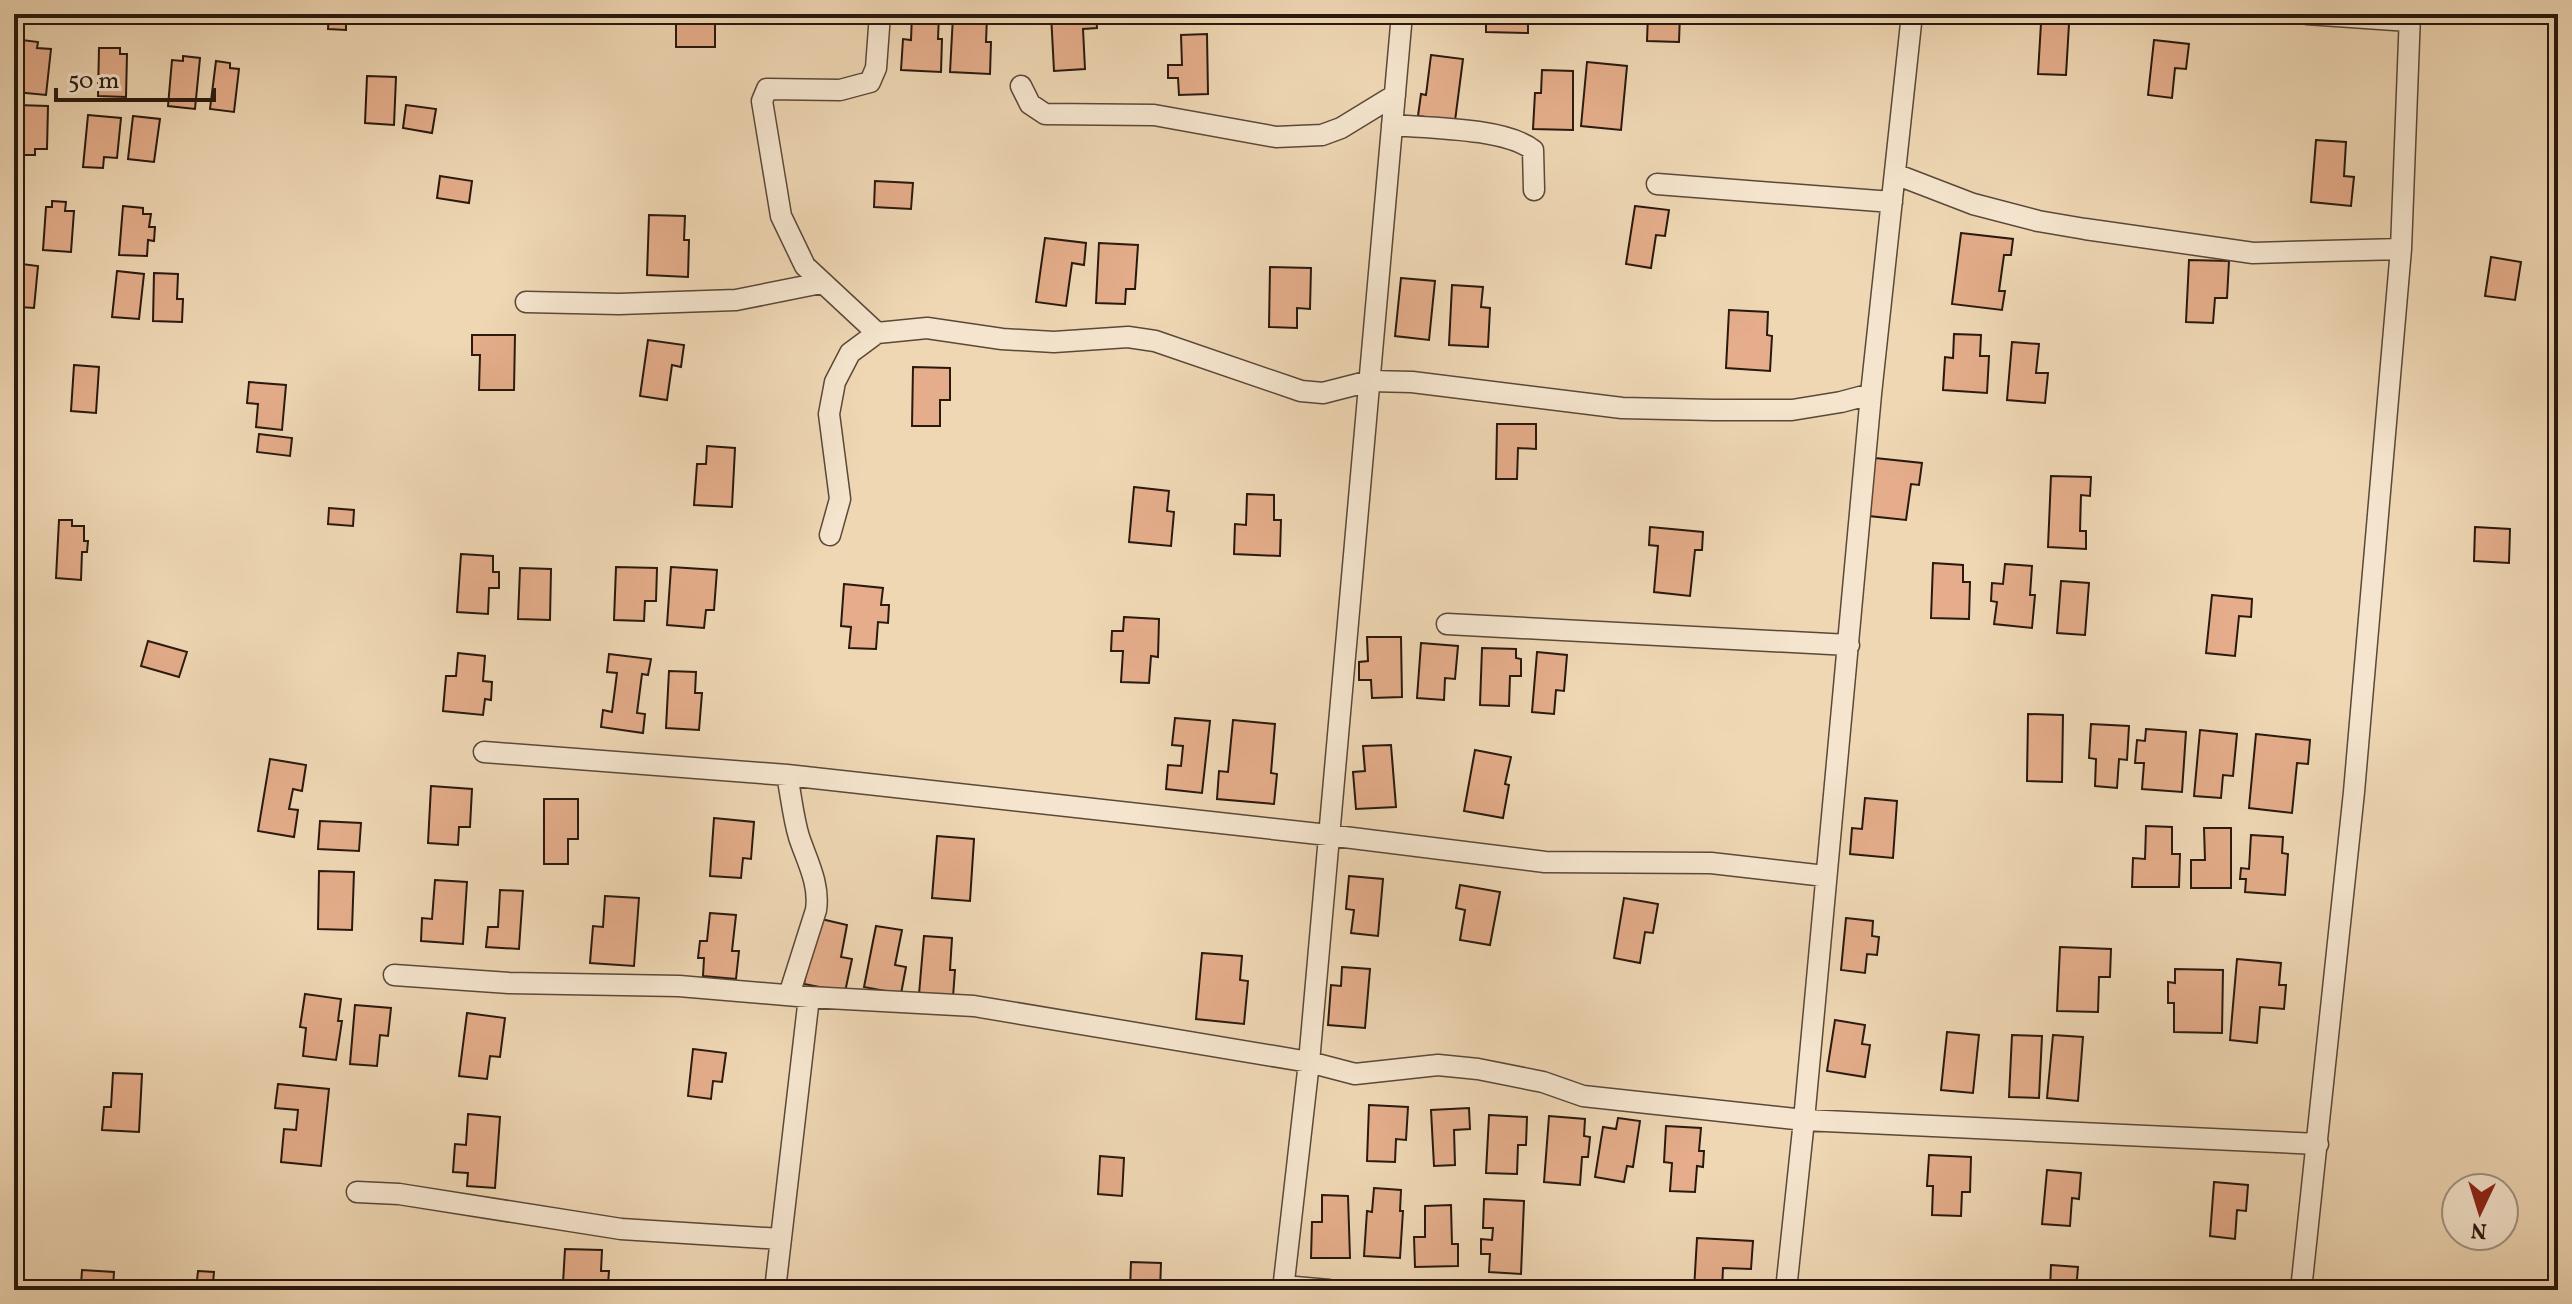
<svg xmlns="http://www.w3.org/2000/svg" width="2572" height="1304" font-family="Vollkorn,serif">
<rect width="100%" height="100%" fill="#efd7b4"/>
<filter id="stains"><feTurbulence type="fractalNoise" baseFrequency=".0025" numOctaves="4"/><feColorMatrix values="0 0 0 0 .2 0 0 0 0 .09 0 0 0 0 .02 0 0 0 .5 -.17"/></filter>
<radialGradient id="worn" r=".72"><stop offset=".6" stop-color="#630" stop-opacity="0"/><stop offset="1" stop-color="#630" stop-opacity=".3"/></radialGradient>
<path fill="#e5ad8b" stroke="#29190e" stroke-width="2" d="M329 14H360L359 23 346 22V30L328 29Z
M676 14H715V47H676Z
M912 14H939L938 39H942L941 72 901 70 903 39 911 40Z
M1051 14H1096L1097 28 1083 29 1085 69 1054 71Z
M1486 14H1528V33L1486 32Z
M1648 14H1680L1679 42 1647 41Z
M953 16 987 17 986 42H991L990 74 950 72Z
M2041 23 2069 24 2066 75 2038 74Z
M1207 34 1208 94 1179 95 1178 78H1168V65H1182L1181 35Z
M22 40 38 42 37 48 51 49 46 95 16 92Z
M2154 40 2189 44 2186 69 2175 68 2172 98 2148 95Z
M99 48H120V54H127L126 97 98 96Z
M1431 55 1463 59 1455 121 1418 116 1421 94 1426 95Z
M183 56 200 58 195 109 168 106 172 60 183 61Z
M216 61 230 63V68L239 69 234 112 210 109Z
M1587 62 1627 66 1621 130 1581 126Z
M1542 70 1573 71V130L1533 129 1535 93H1541Z
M367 76 396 77 394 125 365 123Z
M17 105 48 106 47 149H35V155H16Z
M406 105 436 109 432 133 403 128Z
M88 115 121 118 117 158 104 157 103 168 83 167Z
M133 116 160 119 154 162 128 159Z
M2316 140 2346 142 2344 176 2354 177 2351 206 2311 202Z
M440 176 472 181 469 203 437 198Z
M875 181 913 183 911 209 874 207Z
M52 201 66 202 65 211H74L71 252 43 250 46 207H52Z
M123 206 143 208V214H151L149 227H155L154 241 148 240 147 256 119 255Z
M1635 206 1669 210 1665 236 1656 235 1651 268 1626 264Z
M649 215 685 216 684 240H689L688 277 647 275Z
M1961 233 2013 239 2011 255H2004L1999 291H2005L2002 310 1952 304Z
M1045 238 1086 243 1084 265 1072 263 1066 306 1036 302Z
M1099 243 1138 245 1135 289H1126L1125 304 1096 303Z
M2491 257 2521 262 2515 300 2485 296Z
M2189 260 2229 261 2227 298H2215L2213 323 2186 322Z
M14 263 38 266 34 308 20 307V313L14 312Z
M1270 267 1311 268 1310 309 1297 308V328L1269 327Z
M117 271 144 274 139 319 112 317Z
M154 273 178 274 177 299H183L182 322 153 321Z
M1401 278 1435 281 1429 340 1395 336Z
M1452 285 1483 287 1481 307 1490 308 1488 347 1449 345Z
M1729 310 1768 312 1767 335 1772 336 1770 371 1726 368Z
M1954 334 1981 335 1980 356H1989L1987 393 1943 390 1945 357 1953 358Z
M472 335H515L514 390H479L480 355H472Z
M648 340 684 345 681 367 672 365 667 400 640 396Z
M2012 342 2039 344 2036 373H2048L2045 403 2007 400Z
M74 365 99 367 96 413 71 411Z
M913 367 950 368V400H940V426H912Z
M249 382 286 385 282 430 256 427 258 404 247 403Z
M14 421 23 422 21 464 14 463Z
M1497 424H1536V449L1518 448 1517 479H1496Z
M259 434 292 438 290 456 257 452Z
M707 446 735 448 732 507 694 505 697 464H706Z
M1875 458 1922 463 1919 485 1911 484 1906 520 1869 516Z
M2051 476 2091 477 2090 496 2081 495 2080 531H2086V549L2048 547Z
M1134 487 1169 491 1167 511 1174 512 1171 546 1129 542Z
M1247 494 1274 495V520H1281L1280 556 1234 554 1235 524 1246 525Z
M329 508 354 510 353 526 328 524Z
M59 520H72V526H84V541H88L87 552H82L81 580 56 578Z
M1650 527 1703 532 1702 550H1695L1690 596 1654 592 1658 546 1649 545Z
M2475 527 2510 529 2509 563 2474 561Z
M461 554 493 556V572H499V588H489L488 614 457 612Z
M1933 563 1963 565V582H1970L1969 619 1931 618Z
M2005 564 2032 566 2030 595H2035L2032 628 1994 624 1997 602 1991 601 1992 583 2003 584Z
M616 567 657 568 656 601H645L644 621 614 620Z
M671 567 717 570 714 610H706L704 628 667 625Z
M520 568 551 569 550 620 518 619Z
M2061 581 2089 583 2085 635 2057 633Z
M844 584 883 588 881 605H889L888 623 878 622 876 649 849 648 851 627 841 626Z
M2212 595 2252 599 2251 617 2239 616 2235 656 2206 653Z
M1124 617 1159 619 1158 657 1151 656 1149 683 1121 682 1123 651H1111L1112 631H1123Z
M1367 637H1401L1402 697 1372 698 1371 680H1359V662L1368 661Z
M148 641 187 652 179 677 141 666Z
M1421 643 1458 646 1455 679 1445 678 1444 700 1417 698Z
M1482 648 1516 649V658L1521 659V676H1510L1509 706 1480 705Z
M1537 652 1567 655 1564 691 1556 690 1554 714 1532 712Z
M458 653 485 656 483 681 492 682 491 700 485 699 483 715 443 711 446 676H456Z
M609 654 651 659 648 675 642 674 637 713 645 714 643 733 601 727 603 710 612 712 617 673 607 672Z
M669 671 696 672 695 693H702L699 730 666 728Z
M2028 714 2063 715 2062 782 2027 781Z
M1175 718 1210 721 1202 793 1166 789 1168 765 1181 766 1183 746 1172 745Z
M1233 720 1275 724 1271 773 1277 774 1274 804 1217 799 1219 771 1228 772Z
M2091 724 2129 726 2127 760 2119 759 2117 788 2095 786 2096 759 2089 758Z
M2146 729 2186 732 2182 792 2142 789 2144 763H2135L2137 740 2145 741Z
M2200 730 2237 734 2233 776 2223 775 2221 798 2194 796Z
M2256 734 2310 740 2308 764 2297 763 2292 813 2249 808Z
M1391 745 1396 807 1356 809 1353 772 1365 771 1363 746Z
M1475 750 1511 757 1505 784 1509 785 1503 818 1464 811Z
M270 759 306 765 302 791 293 789 289 809 298 810 294 837 258 831Z
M431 786 472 789 470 827H459L458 845 428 843Z
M1865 798 1897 801 1893 858 1850 854 1852 828 1862 829Z
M544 799H578V839H568V864H544Z
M714 818 754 822 751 859 743 858 741 878 710 876Z
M320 821 361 823 359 851 318 849Z
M2146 826 2172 827V854H2180L2179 887H2132L2133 858 2145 859Z
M2204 828H2231V888H2191V860H2205Z
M2251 835 2283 837 2282 853 2288 854 2285 895 2245 892 2246 879H2240L2241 868 2249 869Z
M937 836 974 839 970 901 932 898Z
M319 871 354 872 352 930 318 929Z
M1349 876 1383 879 1378 936 1351 933 1354 910 1346 909Z
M435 880 467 882 463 944 421 941 422 918 432 919Z
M1460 885 1500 892 1490 945 1460 940 1465 910 1456 908Z
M500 890 523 891 519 949 486 947 488 927H498Z
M605 896 639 898 634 966 590 963 593 926 603 927Z
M1624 898 1658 904 1653 933 1645 932 1640 963 1614 958Z
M710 913 736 915 732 951H739L736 979 703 976 704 958H698L700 941H707Z
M817 918 847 925 841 957 852 959 845 992 804 984Z
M1846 918 1873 921 1872 936 1879 937 1877 955 1867 954 1865 973 1841 970Z
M876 926 902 930 895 965 906 967 901 994 864 987Z
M924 936 952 938 950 970H955L953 997 919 994Z
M2060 947 2111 949 2110 977H2099L2098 1012 2057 1011Z
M1202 953 1242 956 1240 980 1248 981 1244 1024 1196 1019Z
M2237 959 2281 963 2279 985H2286L2284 1009 2260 1007 2257 1043 2230 1040Z
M1342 967 1370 969 1365 1028 1328 1025 1331 985 1341 986Z
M2175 969 2223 970 2222 1033 2174 1032V1003H2168V982L2175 983Z
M305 994 341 999 338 1021H342L336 1060 303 1056 306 1028 300 1027Z
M355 1005 391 1008 388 1036 380 1035 377 1066 350 1064Z
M467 1013 505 1018 500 1057 490 1056 487 1079 459 1076Z
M1835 1020 1865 1025 1862 1044 1870 1045 1865 1077 1827 1071Z
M1947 1032 1979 1035 1973 1093 1941 1090Z
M2012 1035 2042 1036 2039 1098 2009 1097Z
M2053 1035 2083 1037 2078 1101 2047 1098Z
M693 1049 726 1053 722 1082 713 1081 711 1099 688 1096Z
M113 1073 142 1074 139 1132 102 1130 104 1107H111Z
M278 1084 329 1089 321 1166 281 1162 284 1129 296 1130 298 1110 275 1108Z
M1369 1105 1408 1107 1406 1140 1396 1139 1395 1162 1367 1161Z
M1469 1108 1470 1129 1454 1130 1455 1165 1434 1166 1431 1110Z
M468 1114 500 1117 495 1188 467 1186 468 1173 453 1172 455 1144 466 1145Z
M1489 1115 1527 1117 1526 1145H1518L1517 1174 1486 1173Z
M1549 1116 1585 1119 1584 1136 1590 1137 1588 1157H1582L1580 1185 1544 1182Z
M1618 1118 1640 1121 1633 1167 1627 1166 1624 1182 1595 1177 1603 1127 1616 1129Z
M1666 1126 1701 1128 1699 1151H1704L1703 1167 1697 1166 1695 1192 1670 1191 1672 1163 1664 1162Z
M1929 1155 1971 1157 1970 1192H1962L1961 1216 1932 1215 1933 1186H1927Z
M1100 1156 1124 1158 1122 1196 1098 1194Z
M2047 1170 2081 1173 2079 1199 2072 1198 2070 1226 2042 1224Z
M2214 1182 2248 1185 2246 1211 2237 1210 2235 1239 2210 1236Z
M1374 1188 1401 1190 1400 1211H1403L1400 1258 1364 1256 1367 1211 1372 1212Z
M1322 1195 1348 1196 1350 1258H1311L1312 1222H1322Z
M1484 1199 1524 1201 1521 1274 1489 1272 1490 1254H1481V1239L1492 1240 1493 1228H1483Z
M1451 1205 1452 1244H1458V1266L1415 1267 1414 1237H1425V1206Z
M1697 1238 1753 1241 1751 1269 1723 1268 1722 1290H1694Z
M565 1249 602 1250 601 1271H609L608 1284H596V1290H555V1283H563Z
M1131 1262 1161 1263 1160 1290H1130Z
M2051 1265 2078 1267 2076 1290H2050Z
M82 1270 114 1272 113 1287 81 1285Z
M198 1271 214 1272 213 1283 223 1284V1290H196Z"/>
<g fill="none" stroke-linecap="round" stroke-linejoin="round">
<g stroke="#5a4838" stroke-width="23">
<path id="street" d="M2307 14 2409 21
M1021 86 1030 104 1045 114 1154 115 1276 137 1322 135 1341 128 1395 95
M1392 125C1429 128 1505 128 1533 150L1534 190
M1895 174 1973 204 2038 221 2085 229 2253 253 2401 249
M1657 184 1892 202
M526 302 619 304 736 300 821 283
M877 333 805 266 781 216 762 101 767 89 840 90 870 82 876 68 880 14
M830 535 840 499 829 414 835 382 850 353 877 333 927 328 1002 339 1054 342 1128 337 1155 341 1301 391 1323 393 1370 381 1412 382 1622 408 1714 410H1792L1841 402 1871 394
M1447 624 1849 645
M484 752 787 775 1328 835 1545 862 1711 863 1825 876
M787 775C791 795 793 817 799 837 807 861 820 884 816 910L789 995
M394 975 509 983 679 986 809 997 974 1006 1309 1062 1355 1074 1438 1065 1478 1069 1543 1082 1583 1096 1804 1120 2318 1144
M357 1192 399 1194 621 1229 781 1239
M1284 1286 1329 1290
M775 1290 809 997
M1283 1290 1309 1062 1402 14
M1786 1290 1804 1120 1871 394 1912 14
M2301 1290 2354 792 2401 249 2410 14"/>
</g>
<use href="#street" stroke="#f5e5ce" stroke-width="20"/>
</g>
<rect width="2572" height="1304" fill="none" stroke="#efd7b4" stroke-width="48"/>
<rect x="16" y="16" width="2540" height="1272" fill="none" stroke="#29190e" stroke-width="4"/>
<rect x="24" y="24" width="2524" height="1256" fill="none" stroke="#29190e" stroke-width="2"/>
<g transform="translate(2480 1212) rotate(184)"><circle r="38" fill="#f5e5ce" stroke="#a39381" stroke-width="2"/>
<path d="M0-6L14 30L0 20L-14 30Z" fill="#8f2418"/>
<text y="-12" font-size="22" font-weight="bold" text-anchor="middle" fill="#29190e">N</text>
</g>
<path d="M56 88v12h158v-12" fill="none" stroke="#29190e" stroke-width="4"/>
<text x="68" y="88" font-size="24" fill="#29190e" stroke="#f5e5ce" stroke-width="6" paint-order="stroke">50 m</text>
<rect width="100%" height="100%" filter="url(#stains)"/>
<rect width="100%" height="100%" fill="url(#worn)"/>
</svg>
